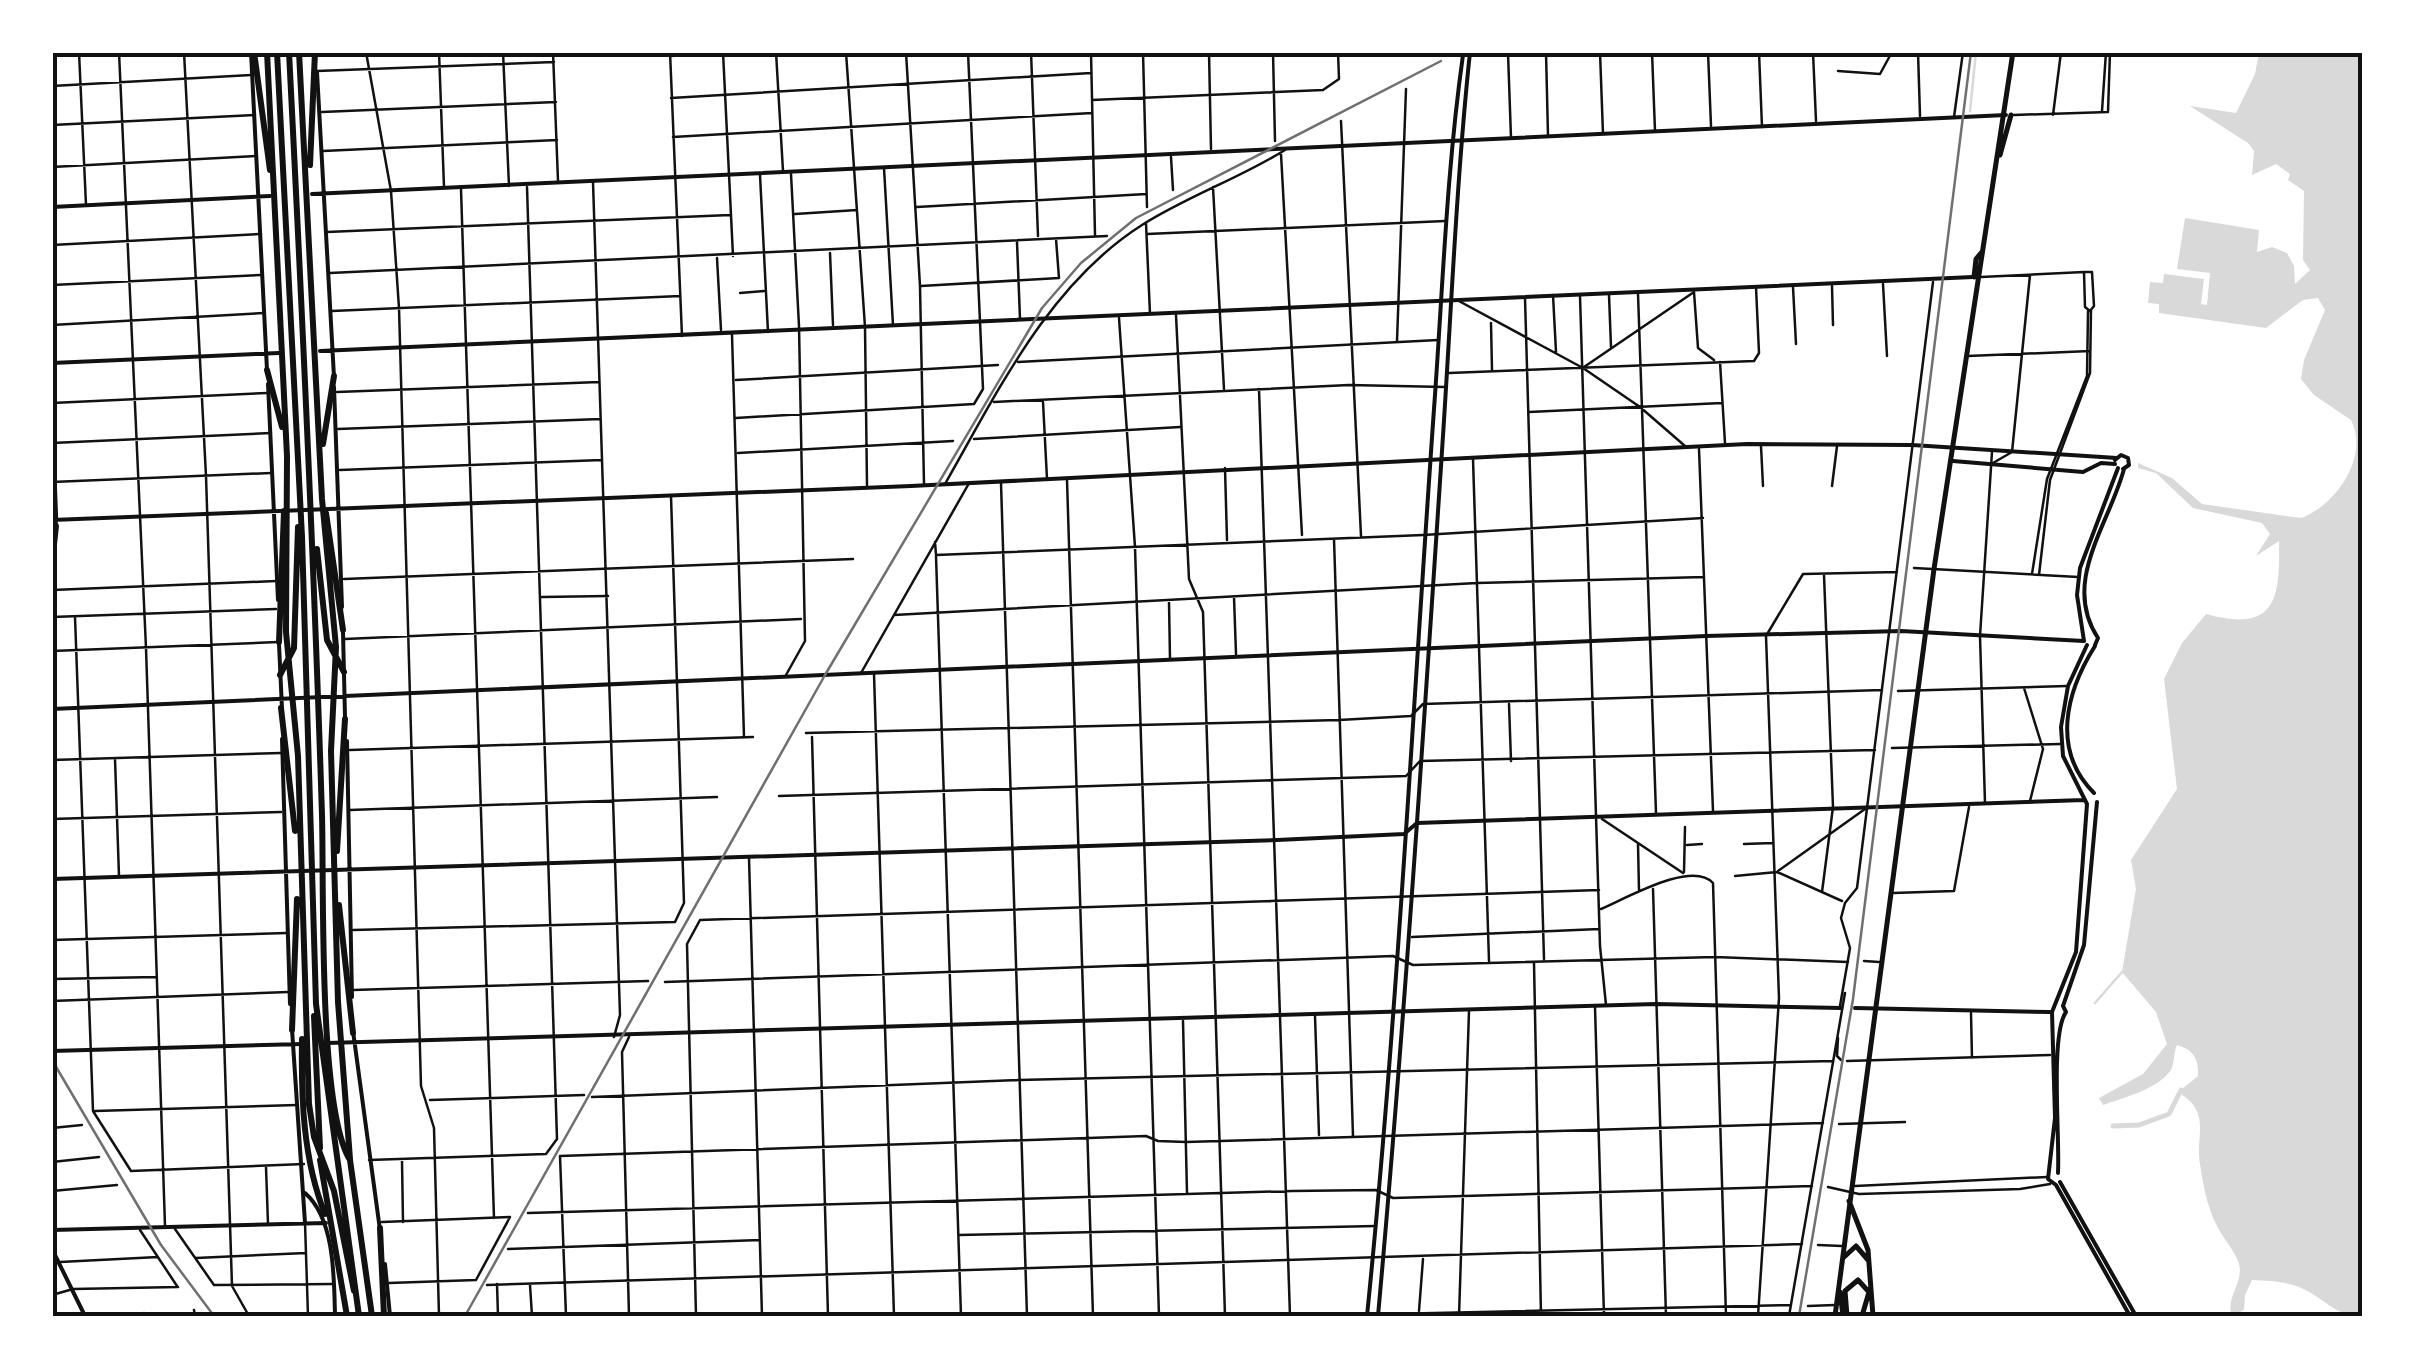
<svg xmlns="http://www.w3.org/2000/svg" width="2415" height="1369" font-family="Figtree,sans-serif">
<rect width="100%" height="100%" fill="#fff"/>
<path fill="#d9d9d9" d="M2259 53H2362V1316C2335 1317 2324 1297 2299 1287 2283 1281 2270 1281 2252 1280L2245 1295 2244 1310 2232 1316C2225 1297 2244 1284 2239 1264 2235 1251 2222 1237 2216 1224 2207 1206 2203 1184 2200 1164 2195 1136 2211 1114 2182 1095L2181 1090 2198 1076C2199 1059 2193 1049 2177 1045 2174 1051 2174 1065 2171 1070 2157 1090 2122 1098 2103 1105L2099 1098 2143 1074 2167 1044 2156 1012 2122 972 2136 889 2131 860 2177 789 2164 679 2182 643 2206 614C2276 633 2280 600 2279 541L2256 556 2270 534 2262 523 2193 508 2156 473 2138 468V463L2172 478 2202 504 2301 518C2335 506 2370 457 2351 420L2314 395 2301 379 2304 360 2325 310 2318 298 2303 300 2266 328 2159 313V304L2148 303 2150 282 2163 283 2164 274 2204 279 2201 304 2207 305 2210 273 2177 269 2185 218 2259 230 2257 252 2272 247 2287 253 2294 266 2295 284 2310 270 2303 260 2304 191 2288 180 2290 174 2276 164 2252 175 2254 151 2248 143 2190 106 2236 113 2255 74Z"/>
<g fill="none" stroke-linecap="round" stroke-linejoin="round">
<path stroke="#d9d9d9" stroke-width="2.5" d="M1970 111 1976 52
M2095 1003 2122 972"/>
<path stroke="#d9d9d9" stroke-width="5" d="M2113 1126 2139 1125 2169 1114 2181 1090"/>
<path stroke="#111" stroke-width="2.5" d="M79 52 86 205
M119 52 146 648 165 1226
M184 52 206 476 232 1286 249 1316
M366 52 391 191 399 308 421 1086 434 1128 439 1316
M439 52 444 187
M503 52 509 186
M553 52 558 181
M670 52 682 336
M723 52 733 256
M776 52 783 171
M846 52 865 327 867 485
M906 52 920 286 924 484
M1031 52 1038 236
M1091 52 1095 235
M1143 52 1147 207
M1209 52 1211 149
M1273 52 1275 141
M1546 52 1548 136
M1600 52 1603 134
M1652 52 1655 131
M1708 52 1711 126
M1759 52 1762 127
M1813 52 1816 121
M1918 52 1920 116
M1508 53 1511 138
M1463 55 1527 52
M671 56 734 52
M317 71 554 62
M1838 71 1880 74 1892 52
M52 86 251 75
M671 98 1091 73
M1092 100 1323 90 1339 79 1338 52
M2102 111 2106 52
M322 112 556 102
M2014 115 2108 112 2110 52
M2053 115 2061 52
M1954 117 1963 52
M1341 121 1361 536
M52 125 255 115
M673 137 1092 113
M323 151 557 140
M1281 154 1302 535
M1171 157 1173 190
M52 167 256 156
M884 168 893 325
M760 175 768 332
M593 182 620 1015 614 1037
M1213 187 1224 389
M461 189 494 1218
M917 207 1146 194
M795 214 857 210
M1146 223 1150 314
M327 232 730 215
M1147 234 1445 221
M1017 242 1020 319
M52 245 261 234
M830 253 833 325
M717 258 721 330
M330 273 1107 236
M1981 277 2084 272H2092L2094 306 2090 311 2085 307 2084 272
M1883 284 1887 356
M52 285 261 275
M921 286 1059 278 1056 239
M1832 286 1833 325
M1793 287 1796 344
M1694 292 1698 348 1714 360
M740 293 764 291
M1638 294 1656 813
M1553 295 1556 352
M1609 295 1611 347
M1580 296 1600 946 1606 1005
M1525 298 1544 959
M1457 300 1583 368 1640 407 1685 446
M332 311 680 296
M1176 315 1189 579 1203 612 1225 1316
M1119 318 1135 547 1159 1316
M1491 323 1492 370
M52 325 264 313
M732 335 744 737
M1397 341 1406 89
M1968 356 2090 351
M1018 362 1438 340
M1720 362 1725 443
M1584 367 1694 292
M1449 373 1754 361 1759 353 1756 287
M736 380 998 365
M1259 389 1290 1316
M52 392 57 520
M337 392 599 382
M994 402 1349 385 1445 387
M1043 402 1047 479
M52 403 267 393
M1529 412 1722 403
M736 418 974 404 983 389 982 367 968 52
M338 429 600 419
M974 439 1180 427
M52 443 271 433
M1761 446 1763 486
M1699 449 1713 811
M738 453 953 441
M1473 459 1489 961
M1993 463 2012 452 2030 275
M1225 468 1227 540
M340 470 602 460
M1067 480 1093 1316
M52 482 271 473
M1001 483 1027 1316
M945 484C998 391 1049 284 1142 225 1188 196 1240 178 1285 150
M1832 486 1837 446
M1334 539 1353 1136
M935 542 936 555 1423 535 1703 518
M936 556 961 1316
M1914 568 2078 577
M2032 574 2047 479 2087 376 2088 311
M2039 575 2050 480 2090 373 2091 310
M344 579 853 559
M52 590 276 581
M542 597 608 596
M1234 597 1236 654
M1169 602 1170 659
M894 615 1477 583 1704 577
M52 617 276 609
M75 617 93 1111 131 1171 304 1164
M345 639 801 619
M52 651 278 642
M861 673 968 485
M874 674 894 1316
M786 675 805 641 799 326 791 174
M2024 688 2043 749 2030 801
M1898 691 2067 686
M1509 704 1511 761
M806 733 1339 720 1411 716 1423 704 1882 690
M812 737 828 1316
M1892 748 2060 744
M350 750 753 737
M115 759 119 876
M52 760 281 753
M779 796 1406 776 1420 761 1875 750
M1985 803 1980 636 1992 452
M350 810 717 797
M52 819 281 812
M1602 819 1683 873
M1638 844 1639 891
M1744 844 1773 843
M1687 845 1702 844
M749 858 762 1316
M1778 871 1865 809
M1684 872 1685 827
M1735 876 1777 872 1842 901
M1653 889 1666 1316
M1822 892 1833 807 1824 575
M1893 893 1954 891 1969 807
M1601 909C1627 898 1692 860 1713 883L1726 1316
M353 930 675 922 684 903 671 496
M1412 937 1599 929
M52 940 286 933
M1864 961 1879 962
M1534 963 1541 1316
M52 979 156 977
M665 982 1393 956 1413 965 1715 957 1848 962
M353 990 648 981
M52 1001 288 992
M1840 1006 1850 948 1841 918 1845 903 1857 888 1933 282
M1595 1007 1604 1316
M1971 1013 1972 1058
M1315 1016 1319 1135
M1183 1021 1187 1193
M629 1037 622 1052 629 1316
M1838 1038 1837 1056 1841 1060
M1847 1061 2050 1055
M592 1097 1019 1080 1833 1061
M430 1100 584 1095
M95 1111 297 1105
M1839 1124 1905 1122
M52 1128 82 1125
M369 1160 546 1154 557 1139 527 187
M402 1161 403 1222
M52 1162 99 1157
M266 1167 268 1224
M1855 1186 2047 1177
M1828 1187 1859 1194 2020 1189 2050 1184
M52 1191 117 1185
M528 1213 1292 1191 1376 1190 1393 1198 1812 1186
M382 1222 510 1217 476 1280 389 1283
M305 1223 308 1316
M175 1229 214 1285 333 1284
M140 1230 177 1286
M959 1235 1376 1226
M1818 1245 1842 1246
M508 1249 760 1240
M196 1258 306 1253
M60 1262 158 1257
M497 1284 498 1316
M487 1285 1802 1244
M530 1285 532 1316
M52 1295 73 1289 178 1287
M53 1296 55 1316
M1808 1306 1835 1305
M194 1310 195 1316
M1419 1311 1423 1259
M140 1316 144 1313 149 1316
M566 1316 560 1156 1146 1136 1158 1141 1186 1142 1823 1123
M696 1316 687 944 700 920 1599 890
M1297 1316 1791 1305
M1459 1316 1469 1011
M1758 1316 1779 998 1766 636 1803 574 1897 572
M1789 1316 1845 993"/>
<path stroke="#111" stroke-width="4" d="M251 52 267 370
M317 72 334 377
M312 194 2006 115
M52 207 270 196
M320 351 1973 277
M52 363 279 353
M268 384 278 600
M334 387 342 607
M2115 460 2121 455 2128 458 2129 465 2123 469
M1953 461 2083 472 2101 463 2115 464
M52 520 911 486 1747 444 1912 445 2117 458
M343 632 345 717
M2084 641 2077 595 2080 568 2118 468
M279 644 282 709
M2087 645 2068 686 2061 727 2063 756 2087 804 2076 952 2052 1012 2055 1118 2048 1179 2056 1185 2130 1316
M2095 645 2098 638C2061 582 2109 525 2124 469
M52 709 1706 636 1901 631 2084 641
M282 739 290 1004
M347 741 352 997
M2094 793C2051 750 2066 692 2095 646
M52 879 1277 840 1404 834 1417 823 2084 800
M2063 1006 2084 945 2097 802
M1855 1008 2050 1012
M292 1029 305 1223
M353 1031 380 1230
M327 1043 1656 1004 1841 1008
M52 1051 303 1044
M2058 1173C2060 1137 2050 1035 2066 1012L2063 1006
M2060 1182 2136 1316
M305 1193C335 1219 334 1278 335 1316
M52 1230 326 1223
M385 1264 390 1316"/>
<path stroke="#111" stroke-width="4" d="M52 514 57 526 52 572
M52 1249 85 1316
M1367 1316C1398 1010 1413 702 1435 395 1443 282 1447 168 1463 55
M1378 1316C1404 1028 1423 740 1442 451 1451 318 1456 185 1470 52"/>
<path stroke="#111" stroke-width="5" d="M2000 155 2011 115
M1974 277 1976 259 1981 253
M1849 1201 1868 1250 1873 1316
M1843 1258 1856 1246 1868 1260
M1840 1292 1843 1316
M1835 1316 1934 569 2013 52
M1847 1316 1845 1291 1858 1280 1869 1292 1862 1316"/>
<path stroke="#111" stroke-width="6" d="M254 52 270 170
M267 52 287 456 286 632 298 756 309 1104 314 1137 334 1191 354 1291
M277 52 302 537 316 1004 359 1316
M289 52C302 307 314 561 322 815 324 885 318 1109 350 1160L372 1316
M299 52 322 499 336 647 331 751 338 1002 350 1159
M310 165 315 52
M267 370 282 427
M323 444 334 376
M326 513 343 630
M317 549 327 640 344 672
M279 642 284 511
M280 675 294 648 298 527
M281 708 295 831
M337 851 345 719
M339 905 353 1033
M314 1016 320 1148
M292 1030 297 899
M302 1039C301 1097 303 1160 325 1214
M320 1160 347 1316
M380 1228 384 1316"/>
<path stroke="#707070" stroke-width="2.5" d="M52 1060 161 1245 214 1316
M465 1316 825 675 1042 308 1081 263 1136 218 1441 61
M1799 1316 1853 999 1971 52"/>
</g>
<rect width="2415" height="1369" fill="none" stroke="#ffffff" stroke-width="110"/>
<rect x="55" y="55" width="2305" height="1259" fill="none" stroke="#111" stroke-width="4"/>
</svg>
